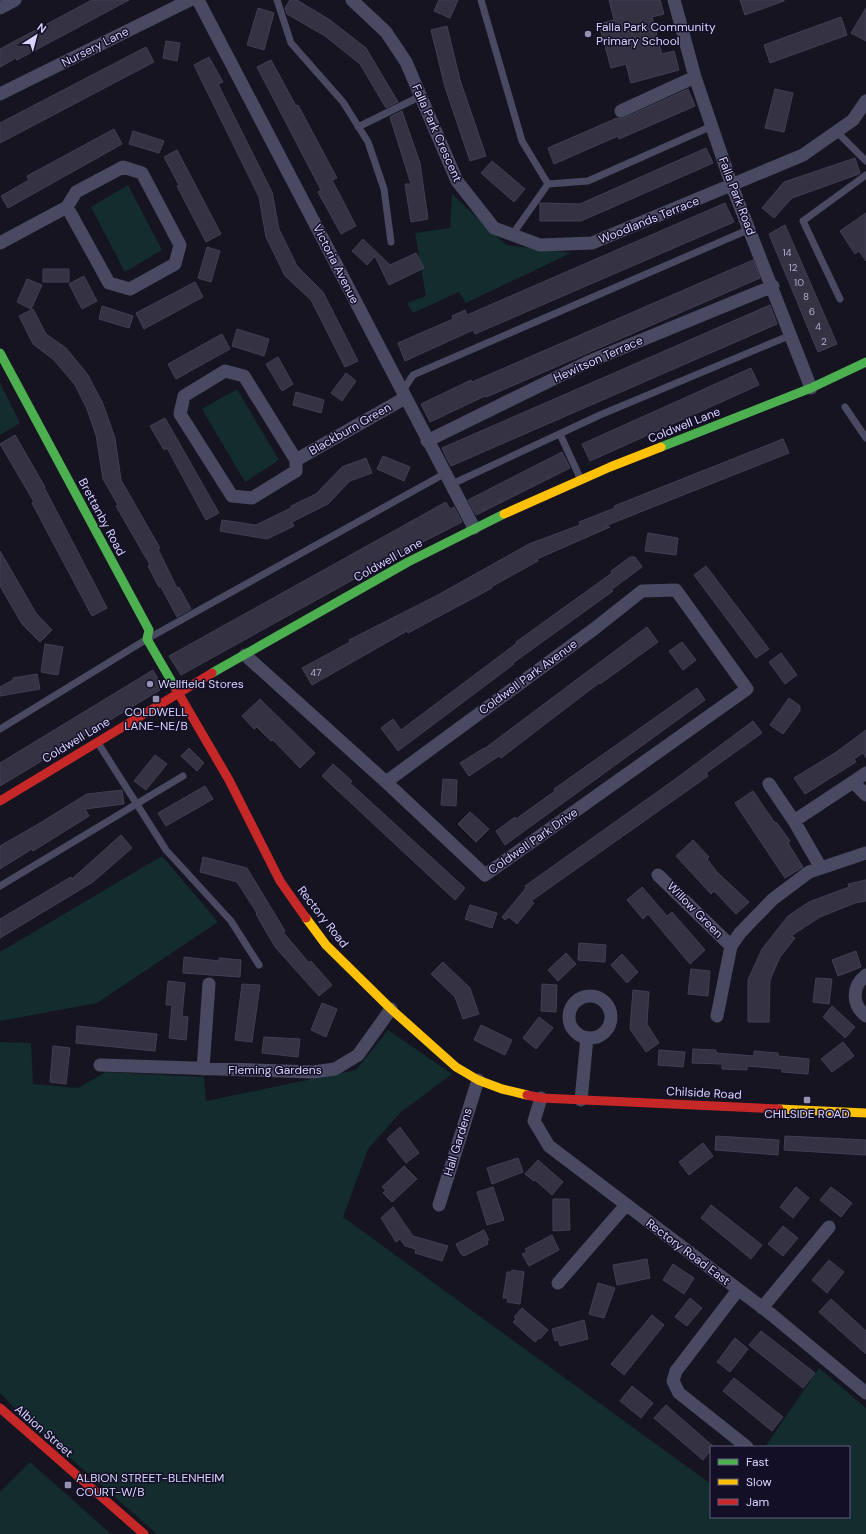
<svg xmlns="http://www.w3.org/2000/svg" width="866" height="1534" font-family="'DM Sans',sans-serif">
<rect width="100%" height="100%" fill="#161421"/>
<path fill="#132c2d" d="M128 185 162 250 125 272 91 207Z
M452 194 506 245 571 253 466 303 459 292 413 313 407 303 426 296 415 233 450 228Z
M0 383 20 423 0 435Z
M237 389 279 460 245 482 202 409Z
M162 856 218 922 97 1003 0 1021V952Z
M388 1030 452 1074 401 1112 368 1149 343 1217 711 1484V1517H849V1447H765L819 1368 866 1408V1534H157L21 1415 0 1393V1042L31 1043 33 1084 78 1088 106 1072 204 1077 206 1101 356 1070Z
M30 1462 111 1534H0V1492Z"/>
<path fill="#343243" stroke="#433f54" d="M92 0H129L17 60 16 58 0 67V49Z
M290 0H297L330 20 366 48 398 102 386 108 360 64 325 36 287 14 285 8Z
M439 0H458L450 18 434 11Z
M609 0H660L664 14 652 17 662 54 674 51 679 70 631 83 626 64 611 68 599 24 614 20Z
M740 0H784V1L745 15Z
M258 8 274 13 264 50 247 45Z
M866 8V41L851 33Z
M841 17 847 35 770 63 764 45Z
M447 26 460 80 486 156 470 161 445 87 431 30Z
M166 41 180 43 177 61 163 58Z
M146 47 154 62 0 143V123Z
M209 57 223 82 218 84 272 192 279 229 297 266 323 292 358 361 345 367 311 300 285 276 266 237 259 197 194 65Z
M271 60 296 106 298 105 337 178 332 180 356 226 341 234 318 192 321 190 257 67Z
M688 89 695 106 619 139 618 136 554 164 548 148 617 118H624Z
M775 89 793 93 784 132 765 128Z
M402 111 420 163 428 219 411 222 405 184H411L390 117Z
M114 129 122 144 8 208 1 196 29 180 27 176Z
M133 131 164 141 159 153 129 144Z
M706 148 713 163 638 196 581 221H540V203L580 204Z
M177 150 221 234 206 242 177 186 179 185 164 157Z
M855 158 860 173 859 174 792 198 774 218 762 208 784 182Z
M492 161 525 189 514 202 481 173Z
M725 203 734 222 475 334 473 330 405 361 398 343 453 319 452 316 465 310 467 315Z
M866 213V261L859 251 855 254 840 231Z
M785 225 837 344 818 352 769 234Z
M363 239 390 265 416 253 424 268 389 285 375 256 367 265 352 251Z
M207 247 220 251 211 282 198 278Z
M753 260 760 278 498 392 486 397 485 396 430 422 421 404 471 380 472 382Z
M43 269H69V282H43Z
M84 276 97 301 82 309 69 284Z
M27 279 42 285 31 309 17 302Z
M195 282 203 297 144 329 136 313Z
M770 305 777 324 451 466 447 459 442 448Z
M102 306 133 316 129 328 99 319Z
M33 309 46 334 66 348 88 375 103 404 115 438 121 480 160 548 158 549 177 588 179 587 191 609 177 617 161 587H159L148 566 150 565 116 506 118 505 103 479 96 435 87 409 75 385 54 360 33 344 19 316Z
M237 329 269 339 264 356 232 346Z
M222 334 230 349 176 379 168 364Z
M278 357 293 384 282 391 266 364Z
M751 368 759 385 590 461 582 444Z
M346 373 356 381 342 401 331 393Z
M296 392 324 400 321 413 293 405Z
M165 418 219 513 206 520 167 448 164 450 150 426Z
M15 435 45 487H44L107 608 92 616 32 503 34 502 0 444Z
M783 439 789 453 605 526 610 527 537 559 538 561 491 587 492 588 408 633 407 631 312 685 302 668 350 642 349 640 436 596 529 544 580 525 579 522 615 508 614 506Z
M562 452 570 468 476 515 468 500Z
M383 456 410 467 404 481 377 469Z
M366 458 372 473 350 481 328 504 292 522 294 526 267 539 220 531 222 520 256 525 291 508V506L316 494 342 467Z
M446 502 450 509 454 507 462 522 403 552 181 675 169 656Z
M648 533 678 538 676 555 645 551Z
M0 551 36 613 52 630 40 642 22 624 0 586Z
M630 557H635L642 567 611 590 613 591 513 663 514 664 398 751 381 728 393 719 401 730 517 643 516 642 612 573 611 571Z
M706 566 769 649 756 658 694 575Z
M647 627 658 642 600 684 599 683 501 758 499 756 469 776 460 763 484 748V749Z
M682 642 696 660 683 670 669 651Z
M45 644 63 647 58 675 41 672Z
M781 653 797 675 785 684 769 662Z
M153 670 162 686 159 687 160 690 0 786V763Z
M37 674 40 689 0 696V687L13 680V678Z
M697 688 705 700 505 845 496 831 515 817 516 819 555 791 554 789Z
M789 698 800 706V711L783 734 770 725Z
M260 699 315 753 300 768 273 740 271 741 257 727 254 729 242 716Z
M753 721 762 733 706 773 708 776 531 901 534 903 517 924 509 917 505 920 502 917 526 888 525 886 674 780Z
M866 730V758L863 753 854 759 856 762 805 794 794 778 835 753Z
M189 748 204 763 197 771 181 756Z
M155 755 167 764 146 790 134 781Z
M333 764 352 781 350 783 465 888 455 900 322 776Z
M443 779 457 780 456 806 441 805Z
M205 786 213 799 166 826 158 813Z
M122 790 124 804 85 809 89 816 33 851 32 849 0 869V846L35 826 87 794Z
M753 791 775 823 776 822 790 841 788 843 803 867 785 878 735 803Z
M470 812 489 829 476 842 458 824Z
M121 835 132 848 93 882 0 938V919L71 877 72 879Z
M693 840 709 857 707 859 718 873 749 902 736 914 714 891 711 894 676 856Z
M203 857 247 868 285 931 283 932 309 963 311 961 332 985 319 996 275 947 256 914 257 913 237 882 200 872Z
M866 880V901L855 903 820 917 791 936 795 938 780 957 770 980 769 1022H748V980L762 949 788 916 809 902 849 887 848 884Z
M642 887 667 916 672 912 705 950 690 964 648 914 643 919 627 900Z
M470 905 497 913 492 928 465 919Z
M579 943 606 945 605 962 578 960Z
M856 951 861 967 838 976 832 960Z
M566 953 576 964 558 981 548 970Z
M622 954 638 972 627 983 611 965Z
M184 957 219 961V958L241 960 240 977 183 973Z
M443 962 470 988 479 1014 463 1019 455 997 431 974Z
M691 969 710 971 708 996 688 994Z
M816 978 832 979 829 1004 813 1002Z
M168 981 185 983 182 1016 188 1017 186 1040 169 1038 172 1005H166Z
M242 984 260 985 252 1042 235 1040Z
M542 984 557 985 556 1012 541 1011Z
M633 990 649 992 647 1024 659 1043 646 1052 630 1029Z
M322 1003 337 1009 326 1037 311 1030Z
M832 1006 855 1027 845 1038 823 1017Z
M539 1017 553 1028 536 1049 523 1038Z
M481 1025 512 1040 505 1055 474 1040Z
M77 1026 157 1034 155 1051 76 1043Z
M264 1037 300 1039 298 1057 262 1053Z
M843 1042 854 1056 832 1072 821 1059Z
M53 1046 70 1048 66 1084 50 1082Z
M693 1049 716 1050V1053L754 1056V1051L778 1053V1056L809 1059 808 1074 782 1072V1069L747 1066V1070L722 1069V1064L692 1063Z
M659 1050 685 1052 683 1067 658 1065Z
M400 1127 419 1153 406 1163 387 1139Z
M716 1136 779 1140 778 1155 715 1150Z
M785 1136 866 1140V1155L784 1150Z
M703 1143 713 1156 689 1175 679 1162Z
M518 1158 523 1172 492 1184 487 1168Z
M538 1160 563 1182 552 1195 535 1180 534 1181 525 1174Z
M404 1166 417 1179 392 1202 383 1193 386 1190 382 1187Z
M493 1187 504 1220 487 1225 477 1192Z
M796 1187 809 1198 793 1218 780 1207Z
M831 1187 852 1203 841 1217 820 1200Z
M553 1199H569L570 1230 553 1231Z
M711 1205 762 1245 751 1259 701 1218Z
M393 1207 413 1236 448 1246 442 1261 415 1253 416 1249 405 1246 400 1239 396 1242 381 1218Z
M783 1226 798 1238 783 1256 768 1244Z
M484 1230 489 1240 487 1241 488 1244 464 1256 461 1254 456 1244Z
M552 1235 559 1250 529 1266 522 1254 527 1252 525 1249Z
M647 1259 650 1278 617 1285 613 1265Z
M829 1260 844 1272 827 1293 812 1280Z
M673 1264 694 1278 684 1294 663 1280Z
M512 1270 524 1272 520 1304 507 1302 508 1298H503L507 1272H511Z
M598 1283 615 1288 604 1318 589 1314Z
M690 1298 702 1308 687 1326 675 1317Z
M831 1299 866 1331V1354L819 1312Z
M522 1308 548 1330 540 1339 539 1338 535 1342 513 1322 516 1319 514 1317Z
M652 1315 664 1325 624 1375 611 1364Z
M584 1320 588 1339 560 1346 558 1340 555 1341 552 1329Z
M761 1331 815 1373 803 1388 749 1345Z
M735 1338 748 1349 730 1372 717 1362Z
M734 1378 783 1417 772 1431 723 1391Z
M632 1386 653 1403 641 1418 620 1401Z
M666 1405 714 1447H711V1450L703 1460 654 1418Z"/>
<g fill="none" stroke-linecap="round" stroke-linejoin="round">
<path stroke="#4a4962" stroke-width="7" d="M277 0 291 43 343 102 368 142 384 189 391 242
M481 0 522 141 548 184 588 181 712 126
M358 127 421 96
M836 131 866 161
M512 235 548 184
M840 299 803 221 866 175
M402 392 413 375 750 229
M845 407 866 438
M560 434 581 480
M450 485 600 415 791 335
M0 729 147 639 444 474
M98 743 166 850 231 921 259 965
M0 886 183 776"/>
<path stroke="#4a4962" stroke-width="13" d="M198 0 474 528
M352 0 386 32 406 62 457 181 494 228 540 245 592 243 803 155 853 120 866 101
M674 0 695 77 732 186 811 388
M0 8 15 0
M0 94 190 0
M621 111 695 77
M0 243 67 207 76 192 123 167 142 173 180 245 175 264 130 289 109 283 67 207
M427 441 588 362 773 286
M296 460 244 376 225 371 184 396 180 414 232 496 252 498 296 471V460L405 398
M245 655 386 782 485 875 747 689 676 590 642 591 594 629 386 782
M853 782 866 773
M769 784 794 821
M821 868 794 821 853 782 866 795
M658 875 731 946
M866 975C851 987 852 1005 866 1016
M569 1017a21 21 0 1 1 42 0a21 21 0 1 1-42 0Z
M717 1016 731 946 740 933 773 899 809 872 866 853
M100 1065 313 1072 335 1069 358 1055 391 1009
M203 1069 209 984
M541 1098 534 1121 549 1146 772 1315 866 1393
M581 1100 587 1038
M439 1205 478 1080
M558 1283 626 1205
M738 1290 676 1371 673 1381 679 1393 747 1447
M762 1308 829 1227"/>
<path stroke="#4caf50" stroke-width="9" d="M0 353 149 630 147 639 176 689
M661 447 811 388 866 362
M212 673 408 562 504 514"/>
<path stroke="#ffc107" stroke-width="9" d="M504 514 610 467 661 447
M306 918 326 945 391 1009 456 1067 478 1080 502 1089 527 1095
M779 1109 866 1113"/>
<path stroke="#c62828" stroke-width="9" d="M176 689 229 780 280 881 306 918
M0 801 212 673
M527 1095 541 1098 779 1109
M0 1408 144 1534"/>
</g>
<g fill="#9591b1" stroke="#130f26" stroke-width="1.5">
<circle cx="588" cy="34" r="4"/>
<circle cx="150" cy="684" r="4"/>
<rect x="152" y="695" width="8" height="8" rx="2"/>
<rect x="803" y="1096" width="8" height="8" rx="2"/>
<rect x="64" y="1481" width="8" height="8" rx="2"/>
</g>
<g text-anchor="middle" stroke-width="3" stroke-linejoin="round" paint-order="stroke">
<g font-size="10" fill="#b0acd0">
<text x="787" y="256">14</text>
<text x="793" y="271">12</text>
<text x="799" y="286">10</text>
<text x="806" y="300">8</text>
<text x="812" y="315">6</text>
<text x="818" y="330">4</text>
<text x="824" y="345">2</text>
<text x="316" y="676">47</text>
</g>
<g font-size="12" fill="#d9d4ff" stroke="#130f26" text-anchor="start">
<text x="596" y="31">Falla Park Community<tspan x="596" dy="14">Primary School</tspan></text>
<text x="158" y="688">Wellfield Stores</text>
<text x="156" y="716" text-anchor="middle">COLDWELL<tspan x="156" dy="14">LANE-NE/B</tspan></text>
<text x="807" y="1118" text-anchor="middle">CHILSIDE ROAD</text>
<text x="76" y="1482">ALBION STREET-BLENHEIM<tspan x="76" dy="14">COURT-W/B</tspan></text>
</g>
<g font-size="12" fill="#d9d4ff" stroke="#130f26">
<text transform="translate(95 47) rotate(-27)" y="4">Nursery Lane</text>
<text transform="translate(437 133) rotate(66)" y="4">Falla Park Crescent</text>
<text transform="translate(737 196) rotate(69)" y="4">Falla Park Road</text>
<text transform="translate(649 220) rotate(-22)" y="4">Woodlands Terrace</text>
<text transform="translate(336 264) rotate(63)" y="4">Victoria Avenue</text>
<text transform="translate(598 359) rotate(-24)" y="4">Hewitson Terrace</text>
<text transform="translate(684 425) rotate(-22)" y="4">Coldwell Lane</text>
<text transform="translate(350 429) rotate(-30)" y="4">Blackburn Green</text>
<text transform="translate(102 517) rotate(62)" y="4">Brettanby Road</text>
<text transform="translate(388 560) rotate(-29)" y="4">Coldwell Lane</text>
<text transform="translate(528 677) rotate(-36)" y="4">Coldwell Park Avenue</text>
<text transform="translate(76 740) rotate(-31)" y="4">Coldwell Lane</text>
<text transform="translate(533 841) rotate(-35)" y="4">Coldwell Park Drive</text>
<text transform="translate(695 910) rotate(45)" y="4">Willow Green</text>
<text transform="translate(323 917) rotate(52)" y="4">Rectory Road</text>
<text x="275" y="1074">Fleming Gardens</text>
<text transform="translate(704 1093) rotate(3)" y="4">Chilside Road</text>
<text transform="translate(458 1142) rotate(-73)" y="4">Hall Gardens</text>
<text transform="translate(688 1252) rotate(37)" y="4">Rectory Road East</text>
<text transform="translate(44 1431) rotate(41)" y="4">Albion Street</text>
</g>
</g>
<rect x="710" y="1446" width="140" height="72" fill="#130f26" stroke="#625e7d"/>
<rect x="718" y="1459" width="20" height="6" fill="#4caf50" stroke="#625e7d"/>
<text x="746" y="1466" font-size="12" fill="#d9d4ff">Fast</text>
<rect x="718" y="1479" width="20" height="6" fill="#ffc107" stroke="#625e7d"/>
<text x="746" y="1486" font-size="12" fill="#d9d4ff">Slow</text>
<rect x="718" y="1499" width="20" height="6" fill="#c62828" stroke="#625e7d"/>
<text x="746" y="1506" font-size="12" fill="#d9d4ff">Jam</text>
<g transform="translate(36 36) rotate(36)" stroke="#130f26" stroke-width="3" paint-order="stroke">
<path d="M0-3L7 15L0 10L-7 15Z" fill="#d9d4ff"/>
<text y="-6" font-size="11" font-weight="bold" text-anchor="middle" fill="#d9d4ff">N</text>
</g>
</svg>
